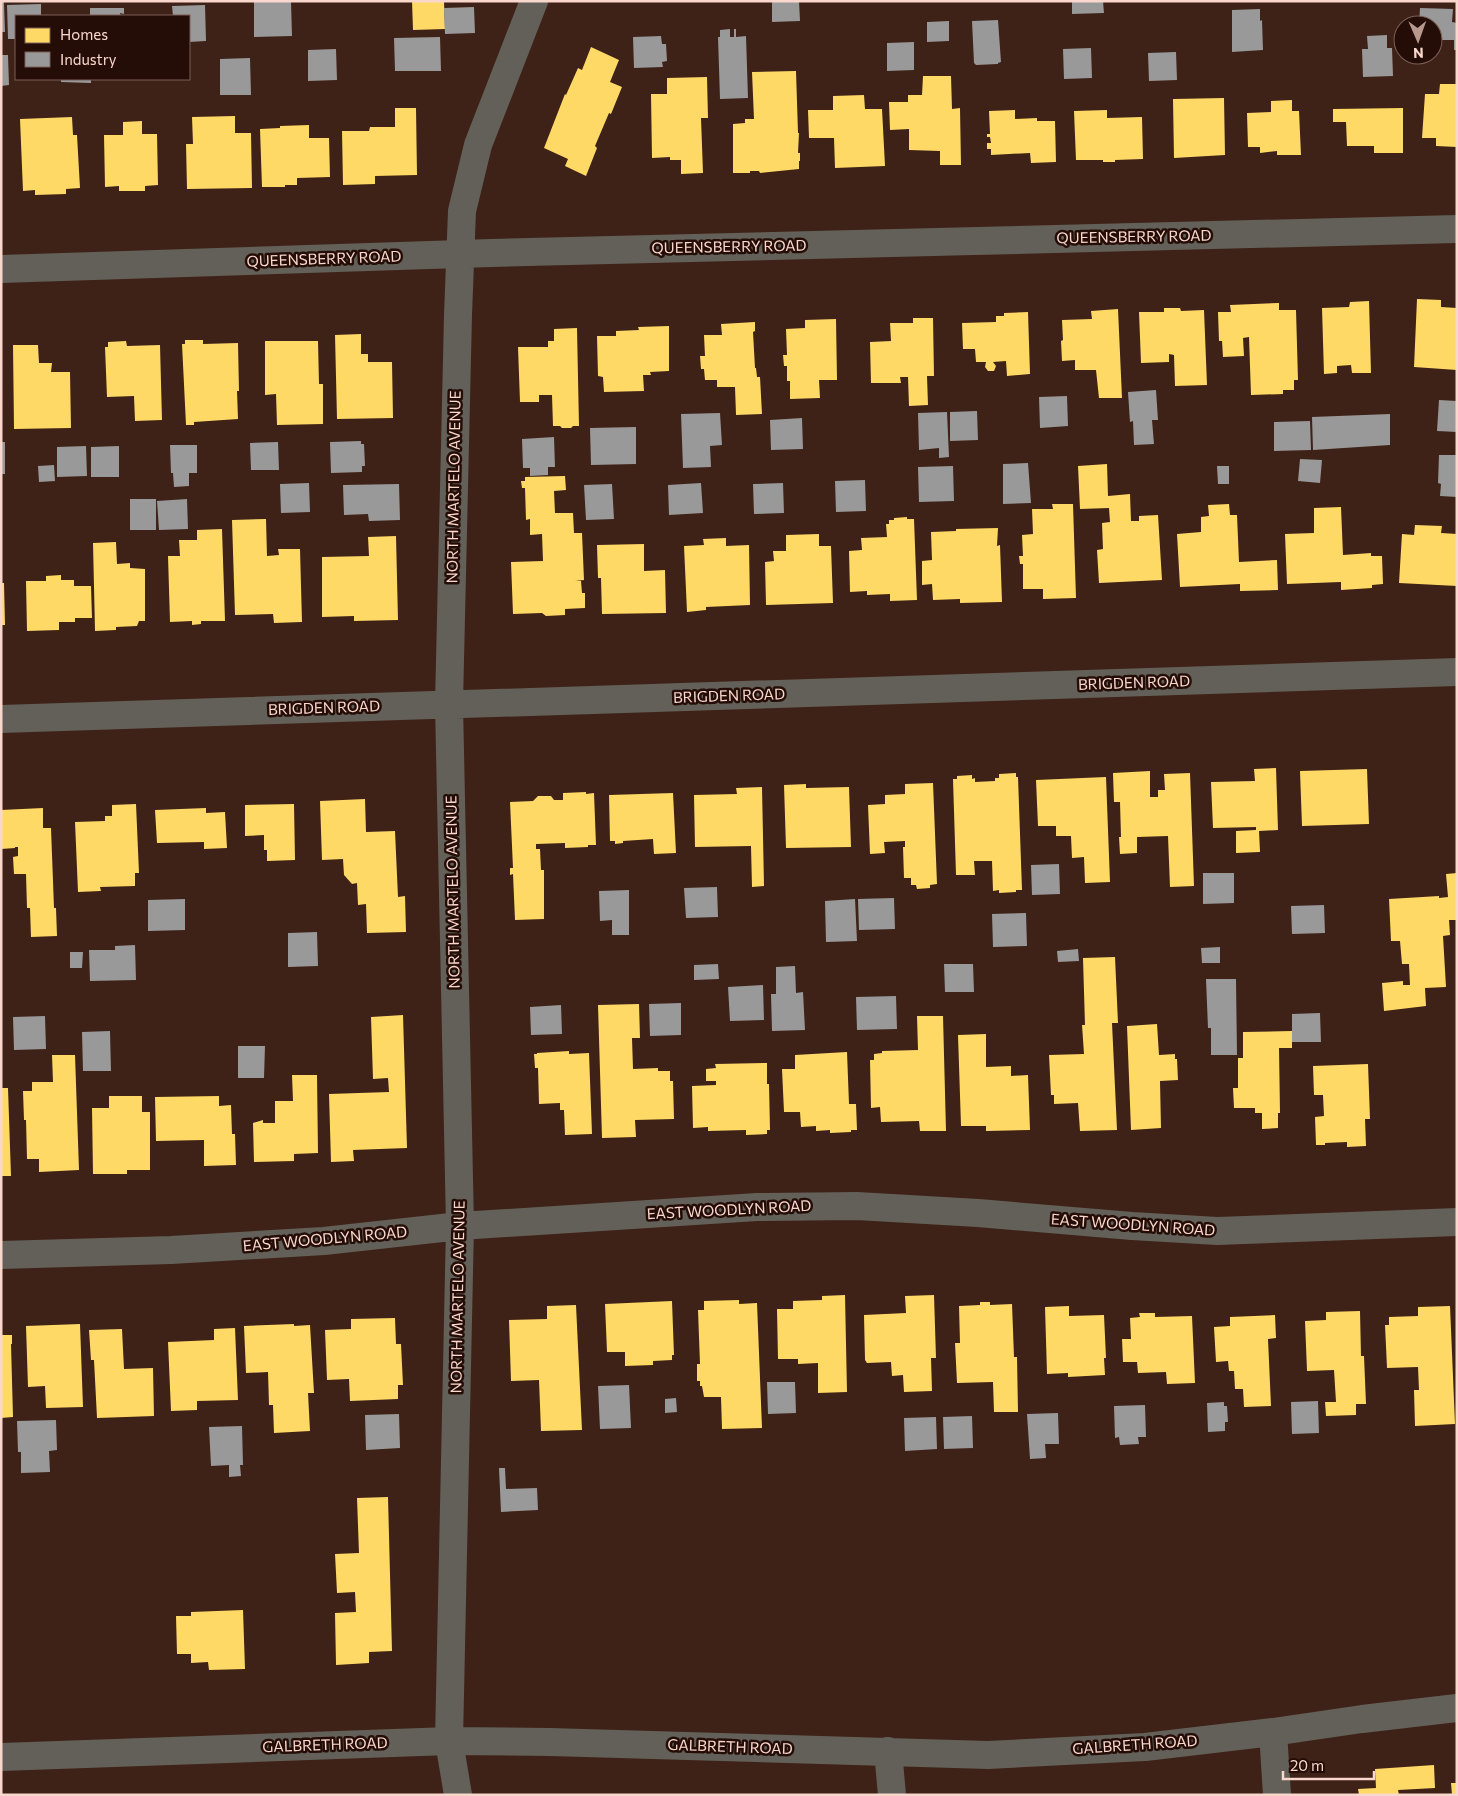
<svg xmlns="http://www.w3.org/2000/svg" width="1458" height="1796" font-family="Commissioner,sans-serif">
<rect width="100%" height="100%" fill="#3e2117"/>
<path fill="#ffd966" d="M412 1H444L445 29 413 30Z
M591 47 619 60 610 82 622 87 611 114 609 113 595 146 597 148 586 176 565 166 568 159 544 148 565 94 566 95 578 68 582 70Z
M796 71 798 133H799L798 153H800V161H799V169L760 173 759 171H750V173H733V124L745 123V119H754L752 72Z
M923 76H951L952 109 960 108 961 165H940V151L909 150V129L890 130 889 102H908V95H922Z
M707 77 708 118H701L703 173 681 174V160H670V157L652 158 651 94H667V78Z
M1440 84H1457V147L1436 146V138H1422L1425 94H1439Z
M864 95 865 109H882L885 166 835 168 834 138H809L808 110H833V96Z
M1224 98 1225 155 1174 158 1173 99Z
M1292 100V111H1299L1301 155H1277V151L1260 153V147H1248L1247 113 1271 112V101Z
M395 108H416L417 175 375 176V184L343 185 342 131H369L370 127H395Z
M1403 108V153H1374V146H1347L1346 122H1333V109Z
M1015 110V119L1037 118V121H1055L1056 162 1031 163 1030 153 991 155V149H987V143H991L990 137H987V134H990L989 111Z
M1107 110V118L1142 117 1143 159 1115 160V162H1103V160H1076L1074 111Z
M235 116V133H251L252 188 187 189 186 144H193L192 117Z
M72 117 73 135H77L80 188 66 189V194L35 195V190L23 191 20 119Z
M142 121V134H157L158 185 145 186V191H119V186L105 187 104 135H123V122Z
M309 125V138H329L330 177 297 178V185H285V187H262L260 129 280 128V126Z
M1417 299 1441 300V307L1457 308V370L1414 367Z
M1369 301 1371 373H1352L1351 365 1337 366V373L1324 374 1322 308 1349 307 1350 302Z
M1279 303V310H1296L1298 380H1294V390H1283V394L1251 395 1249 337 1243 338 1244 356 1223 357 1222 341H1219L1218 312H1231L1230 305Z
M1164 308H1180L1181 311 1204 310 1207 385 1175 386 1174 355 1169 354V362L1141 363 1139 312H1164Z
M1118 309 1122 398H1099L1096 370H1075V360L1062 361 1061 341 1063 340 1062 320 1092 319 1091 311Z
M1028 312 1030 374 1007 376 1006 361 993 362 996 366 994 371H988L985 367 986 362H976L975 349H963L962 323 996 322V316H1004V313Z
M913 318H933L934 376H927L928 405 909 406 908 377H900L901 383H871L870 342 891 341 890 323H913Z
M836 319 837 380H819L820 398 790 399V381H787V366H784L783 355H787L786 329 805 328V320Z
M755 322V331L753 332 755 368H756L757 377H760L762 414 736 415 735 387H717V380H705L704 369H701L700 356H705L704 335H722L721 324Z
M669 326V371L650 372 651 375H643L644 391 604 392 603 377 598 376 597 336H616V331L639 330 638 327Z
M577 328 579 426H573L571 428H562L560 426H553L552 395H539V402H520L518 347H548V341H554V329Z
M361 334V354H368V362H392L393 418 337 419 335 335Z
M185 340H203V344L238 343 239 391H237L238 419 194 422V425H186L182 344H185Z
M126 341 127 346 160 345 162 420 135 421 134 396 107 397 105 347H108V342Z
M265 341H318L319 384H323V424L277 425 276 394 265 395Z
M13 345H38L39 363H52L51 372H70L71 428 14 429Z
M1107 464 1108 496 1130 494 1131 521H1139V516L1158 515 1162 580 1099 583 1097 550 1103 549 1102 523 1110 522 1109 508 1080 509 1078 466Z
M565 476 566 490 554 491 555 513H573L574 533H582L584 580 575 581H581L582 593H585V608L565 609V615L546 616 542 613 513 614 511 562 543 561 542 534 530 535V519L526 520 525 488H522L521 481H525V477Z
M1052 504H1073L1076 598 1043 599V589H1023V564H1020L1019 556H1023L1022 535 1033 534 1032 509H1053Z
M1229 504 1230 515H1237L1239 562 1277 560 1278 590 1240 591V584L1180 587 1177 534 1201 532V517L1209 516 1208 505Z
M1341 507 1343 555 1371 553V556H1382L1383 584 1372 585V588L1341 590V582L1287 584 1285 534 1314 533V508Z
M907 517V519H914L917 600 890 601V594L867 595V591L850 592 849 551 862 550 861 538 887 537 886 524H889V520H894V518Z
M266 519 267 556 279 555 278 549H300L302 622 274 623 273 614 235 615 232 520Z
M1415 525 1442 526 1441 533 1457 534V586L1399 583 1402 534 1414 535Z
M998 528 997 546 1000 545 1002 602 960 603V599L933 600 932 584 922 585V561L932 560 931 532 956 531V529Z
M222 529 225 621H201V624L192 625V621L170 622 168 556H180L179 540H197V530Z
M819 534V546H831L833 603 766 605 765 562 774 561 773 551H786V535Z
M396 536 398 620 354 621V616L322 617V557L369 556 368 537Z
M726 538V546L749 545 750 605 706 607V610L687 612 684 546 704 545 703 539Z
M116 542 117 564 130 563V568L145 569V621H139L137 626 116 627V630L95 631 93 543Z
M644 544V571L665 570 666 613 602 614 601 578H598L597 545Z
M61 575V580H74V586H91L92 618H75V622H59V630L27 631 26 581H46V576Z
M1 583H4L5 625H1Z
M1276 768 1278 830 1259 831 1260 852 1236 853V831L1256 830V827L1213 828 1211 782 1255 781 1254 769Z
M1367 769 1369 824 1302 826 1300 771Z
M1150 771V797H1158V790H1165L1164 774 1190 773 1194 886 1170 887 1168 836 1137 837V853L1120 854 1119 837H1121L1120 802H1114L1113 773Z
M1016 773V777H1018L1022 890H1016V892L999 893V890L993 891 992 861H974L975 875H956L953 779H957V776L972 775V779L975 778V782L995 781V778H999V774Z
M1106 777 1110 882 1085 883 1084 857 1072 858 1071 836H1056V826H1038L1036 780Z
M933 783 937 884 930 885V888L917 889 916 885H911V878H904L903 847H905V841L884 842 885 853 870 854 868 805 885 804V795L905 794V784Z
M806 784V788L849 787 851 847 786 848 784 785Z
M762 787 764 886 752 887 751 846 695 847 694 795 737 794 736 788Z
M586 792V794L594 793 596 845H588V847L565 848V843L536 844V849H540L541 870H544V919L515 920 513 874 510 875V868H513L510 802 533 801 538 796H551L554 800H563V793Z
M673 793 676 853 654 854 653 839 623 841V843L615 844V841H610L609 795Z
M365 799 366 832 395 831 398 897 405 896 406 932 367 933 366 904 358 905 357 883 352 884 344 875 343 859 322 860 320 801Z
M136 804 139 873H135V886L100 887 101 891 78 892 75 822 105 821V816H112V805Z
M294 804 295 860 267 861V850H264V835L245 836V805Z
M43 808V828H51L54 908H56L57 936 31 937 30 908H27L26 874H14L13 857 18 856V847H15V848L1 849V810Z
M206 808V813L225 812 227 848 204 849V842L157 843 155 810Z
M1457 873V920H1449L1450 935 1443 936 1446 987 1425 988 1426 1006 1384 1011 1382 983 1403 981V985H1410L1409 964H1402L1400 941H1391L1389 899 1439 896V898L1448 897 1446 874Z
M1115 957 1118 1023H1112L1117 1130 1080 1131 1078 1103 1054 1104V1095H1051L1049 1055 1084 1054 1082 1025H1085L1083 958Z
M639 1004 640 1038H632L633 1069 658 1068V1071H670V1081H673L674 1119 635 1120 636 1137 602 1138 598 1005Z
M403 1015 407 1148 353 1150 354 1161 331 1162 329 1094 389 1092 388 1078 373 1079 371 1017Z
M917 1016H943L946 1131H920L919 1121 881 1122 880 1107 871 1108 870 1060H874V1054L882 1053V1051L918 1050Z
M1157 1024 1159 1055 1175 1054V1059H1177L1178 1080 1160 1081 1161 1128 1131 1130 1127 1026Z
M1292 1031V1048H1279L1280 1113H1278V1128L1262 1129V1113H1255V1108H1234L1233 1088H1238V1058H1243V1032Z
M986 1034V1067L1011 1066V1076L1028 1075 1030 1130 986 1131V1126H961L958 1035Z
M569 1051V1054L589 1053 592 1134 565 1135 564 1110H560V1103L539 1104 538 1068H535L534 1054H537V1053Z
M847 1052 849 1104H856L857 1130H851V1132L830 1133V1130L816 1131V1126L801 1127 800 1112H784L782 1069H795V1055Z
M52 1055H75L79 1170 39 1172V1159H27L26 1120H24L23 1091H32V1082H53Z
M767 1063V1084H769L770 1130H767V1134L746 1135V1130L708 1131V1127L693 1128 692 1086 716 1085V1081H706V1069L716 1068 715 1064Z
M1368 1064 1370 1119H1365L1366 1146 1347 1147V1142L1325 1143V1145H1316L1315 1117 1324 1116 1323 1095H1314L1313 1066Z
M292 1075H317L318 1153 294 1154V1161L254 1162 253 1123 263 1120V1123H275V1101H293Z
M1 1088H8L11 1176H1Z
M109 1096H142V1112H150V1170H127V1174H93L92 1108H109Z
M219 1096V1106L231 1105 232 1134H235L236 1165 204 1166V1140L156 1141 155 1097Z
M845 1295 847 1392 818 1393V1363L798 1364V1359H778L777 1309H793V1301L822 1300V1296Z
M934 1295 936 1358H931L932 1391 904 1392 903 1375 892 1376 891 1362 867 1363 865 1360 864 1315 906 1313 905 1296Z
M739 1300V1304L757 1303 762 1428 722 1429 721 1397H704L702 1386H700V1381H697V1364H700L698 1310H704V1301Z
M672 1301 674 1355H672V1360L653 1361V1365L625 1366V1352H607L605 1304Z
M980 1302H990V1305L1012 1304 1014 1357H1017L1018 1412H994L993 1382 957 1383 955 1343H960L959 1306 980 1305Z
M576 1305 582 1430 541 1431 539 1380 511 1381 509 1320 547 1319V1306Z
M1069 1306V1316L1104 1315 1106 1358H1104L1105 1375 1068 1377V1373L1047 1374 1045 1307Z
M1450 1306 1455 1424 1415 1426 1414 1390H1419L1418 1367 1387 1368 1385 1325H1389V1317L1418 1316V1307Z
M1360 1311 1361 1356H1364L1366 1404H1356V1415L1326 1416 1325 1402H1336L1334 1370 1307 1371 1305 1321 1326 1320V1312Z
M1139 1313H1155V1317L1192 1316 1195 1383 1167 1384 1166 1372 1138 1373 1137 1362H1123L1122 1339H1131L1130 1318 1140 1317Z
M1275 1315 1276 1338 1268 1339 1271 1406 1244 1407 1243 1389H1235L1234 1371H1229L1228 1361 1216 1362 1214 1327 1230 1326V1317Z
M395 1318 396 1344H401L403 1385H398V1399L350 1401 349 1379 327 1380 325 1330 351 1329V1319Z
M80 1324 83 1407 46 1408 45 1386 28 1387 26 1326Z
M294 1324V1326L310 1325 314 1393H308L310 1431 274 1433 273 1405H269L268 1372 246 1373 244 1326Z
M235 1328 238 1400 197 1401V1410L171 1411 168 1342 214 1340V1329Z
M122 1329 124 1369 153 1368 154 1416 97 1418 94 1360H91L89 1330Z
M1 1335H12V1344H11L13 1417 1 1418Z
M388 1497 392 1651 369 1652V1663L336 1665 335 1613 356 1612 355 1592 337 1593 335 1554 359 1553 357 1498Z
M243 1610 245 1669 209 1670 208 1662 191 1663V1654H177L176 1616H191V1612Z
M1434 1765 1435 1788 1398 1790 1399 1795H1359L1358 1789 1376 1788 1375 1769Z
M1451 1783H1457V1795H1452Z"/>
<path fill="#999" d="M1 1H4L5 32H1Z
M254 1H291L292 36 254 37Z
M772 1H799L800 21 772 22Z
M1072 1H1103L1104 13 1072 14Z
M41 4V16H16V39H8L7 5Z
M205 5 206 41 189 42V16H173L172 6Z
M474 7 475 33 445 34 444 8Z
M90 8H124V14L120 13 121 16H90Z
M1420 8 1453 9 1452 22 1457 23V50H1454V40H1433V25H1419Z
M1260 9V21L1262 20 1263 50 1232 52V10Z
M998 20 1001 62 998 63V64L976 65 974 63 972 21Z
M949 21V41L927 42V22Z
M730 29V37H734V29H736V37L746 36 748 98 720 99 718 37H720V30Z
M1387 35V48H1392L1393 76 1363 77 1362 49H1368L1367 36Z
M661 36 662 44H666L667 61 662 62 663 67 634 68 633 37Z
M440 37 441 71H395L394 38Z
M914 42V70L887 71V43Z
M1091 48 1092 78 1064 79 1063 49Z
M336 49 337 80 308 81V50Z
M1176 52 1177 80 1149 81 1148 53Z
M1 55H8L9 85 1 86Z
M250 58 251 95H220V59Z
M61 79H91V83L61 82Z
M1156 390 1158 420H1152L1154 444 1134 445 1133 421 1130 422 1128 392Z
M1067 396 1068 426 1040 428 1039 397Z
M1439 400 1457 401V432L1437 431Z
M977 411 978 440 950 441V412Z
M947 412 949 457 939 458V448L919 450 918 413Z
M720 413 722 445 710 446 711 467 683 468 681 414Z
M1390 414V445L1313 450 1312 417Z
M802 418 803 449 771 450 770 420Z
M1310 421 1311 450 1274 451V422Z
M636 427V464L591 465 590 428Z
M554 437 555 467H548V475L530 476V468H523L522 439Z
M361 441V444H364L365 466H362V472L331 473 330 442Z
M1 442H5V474H1Z
M278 442 279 470H251L250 443Z
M170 445H197V473H189V486L174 487 173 473H171Z
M86 446 87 476 57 477V447Z
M119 446V477H91V447Z
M1439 455H1457V497L1440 496 1441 484 1438 483Z
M1300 459 1322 460 1320 483 1298 481Z
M1028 463 1031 503 1003 504V464Z
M54 465 55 481 39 482 38 466Z
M953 466 954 501 919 502 918 467Z
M1217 466H1229V484H1218Z
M865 480 866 511 836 512 835 481Z
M309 483 310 512 281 513 280 484Z
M701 483 703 513 669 515 668 485Z
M783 483 784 513 754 514 753 484Z
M399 484 400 520 369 521 368 514 344 515 343 485Z
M612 484 614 519 586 520 584 485Z
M130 499H156V530H130Z
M187 499 188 529 159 530 157 501Z
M1059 864 1060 894 1032 895 1031 865Z
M1203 873H1234V903L1203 904Z
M717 887 718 917 686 918 684 888Z
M629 890V935H612V920L600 921 599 891Z
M894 898 895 929 859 930 858 899Z
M185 899V930L148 931V900Z
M855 899 857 941 826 942 825 901Z
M1324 905 1325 933 1292 934 1291 906Z
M1026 913 1027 946 993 947 992 914Z
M317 932 318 966 288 967V933Z
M135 945 136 980 90 981 89 950H115V946Z
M1220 947V963H1202L1201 948Z
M1078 949 1079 961 1058 962 1057 951Z
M70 952H83L82 968H70Z
M718 964 719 979 694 980V965Z
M944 964H973L974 992H945Z
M795 966 796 993 803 992 805 1030 772 1031 771 994H776V967Z
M1206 979H1236L1237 1055H1211V1028H1208Z
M763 985 764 1020 730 1021 728 987Z
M896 996 897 1029 857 1030 856 997Z
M681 1003V1035L650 1036 649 1004Z
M561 1005 562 1034 531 1035 530 1007Z
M1320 1013 1321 1042H1292V1014Z
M45 1016 46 1049 14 1050 13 1017Z
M110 1031 111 1071H83L82 1032Z
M238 1046H265L264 1078H238Z
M767 1382H795L796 1413 768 1414Z
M629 1385 631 1428 600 1429 598 1386Z
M676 1398 677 1412 665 1413V1399Z
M1318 1401 1319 1433 1292 1434 1291 1402Z
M1224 1402V1406H1227L1228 1422H1225V1431L1208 1432 1207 1403Z
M1145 1405 1146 1437H1138L1139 1444 1120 1445 1119 1437 1115 1438 1114 1406Z
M1058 1413 1059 1444H1045L1046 1458 1030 1459 1027 1414Z
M399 1414 400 1448 366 1450 365 1415Z
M972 1416 973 1448 944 1449 943 1417Z
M936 1417 937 1449 905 1451 904 1418Z
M56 1420 57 1450 49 1451 50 1472 21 1473V1452H18L17 1421Z
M242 1426 243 1465H240L241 1476 229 1477V1465L211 1466 209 1427Z
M499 1468H505L506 1489 537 1488 538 1510 501 1512Z"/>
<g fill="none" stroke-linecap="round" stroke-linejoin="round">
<path stroke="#626058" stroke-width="28" d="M1 269 491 253 1457 229
M1 719 1457 672
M1 1255 171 1250 324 1241 460 1226 757 1207 857 1206 978 1213 1132 1226 1217 1231 1457 1222
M1273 1732 1277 1795
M888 1751 892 1795
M1 1757 449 1741 550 1742 988 1755 1145 1747 1273 1732 1362 1719 1457 1708
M458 1795 449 1741 460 1226 449 704 458 315 462 211 478 145 534 1"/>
</g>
<g text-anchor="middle" stroke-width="5" stroke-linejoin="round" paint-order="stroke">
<g font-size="15" fill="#fad7cd" stroke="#240d06">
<text transform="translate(1134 237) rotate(-1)" y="5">QUEENSBERRY ROAD</text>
<text transform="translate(729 247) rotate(-1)" y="5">QUEENSBERRY ROAD</text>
<text transform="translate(324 259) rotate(-2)" y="5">QUEENSBERRY ROAD</text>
<text transform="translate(454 487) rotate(-89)" y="5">NORTH MARTELO AVENUE</text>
<text transform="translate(1134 683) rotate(-2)" y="5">BRIGDEN ROAD</text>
<text transform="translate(729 696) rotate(-2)" y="5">BRIGDEN ROAD</text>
<text transform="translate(324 708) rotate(-2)" y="5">BRIGDEN ROAD</text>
<text transform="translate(453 892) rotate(-91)" y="5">NORTH MARTELO AVENUE</text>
<text transform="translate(729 1210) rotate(-3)" y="5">EAST WOODLYN ROAD</text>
<text transform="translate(1133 1225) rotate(4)" y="5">EAST WOODLYN ROAD</text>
<text transform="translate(325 1239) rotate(-5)" y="5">EAST WOODLYN ROAD</text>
<text transform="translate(458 1297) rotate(-89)" y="5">NORTH MARTELO AVENUE</text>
<text transform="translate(325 1745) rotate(-2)" y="5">GALBRETH ROAD</text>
<text transform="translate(1135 1745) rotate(-4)" y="5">GALBRETH ROAD</text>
<text transform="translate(730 1747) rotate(2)" y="5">GALBRETH ROAD</text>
</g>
</g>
<rect width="1458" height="1796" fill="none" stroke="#fad7cd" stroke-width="5"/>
<rect x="15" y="15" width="175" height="65" fill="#240d06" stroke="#7a5e56"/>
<rect x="25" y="28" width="25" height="15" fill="#ffd966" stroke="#7a5e56"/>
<text x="60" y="40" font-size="15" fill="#fad7cd">Homes</text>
<rect x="25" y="52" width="25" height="15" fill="#999999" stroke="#7a5e56"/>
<text x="60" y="65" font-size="15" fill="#fad7cd">Industry</text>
<g transform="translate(1418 40) rotate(178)"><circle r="24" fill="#240d06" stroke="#7a5e56"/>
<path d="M0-4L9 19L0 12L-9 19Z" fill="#b8978d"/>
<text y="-8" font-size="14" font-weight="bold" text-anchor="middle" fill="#fad7cd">N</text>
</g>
<path d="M1283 1771v8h91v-8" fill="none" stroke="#fad7cd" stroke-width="2.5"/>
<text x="1290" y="1771" font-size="15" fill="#fad7cd" stroke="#240d06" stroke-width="4" paint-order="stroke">20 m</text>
</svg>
